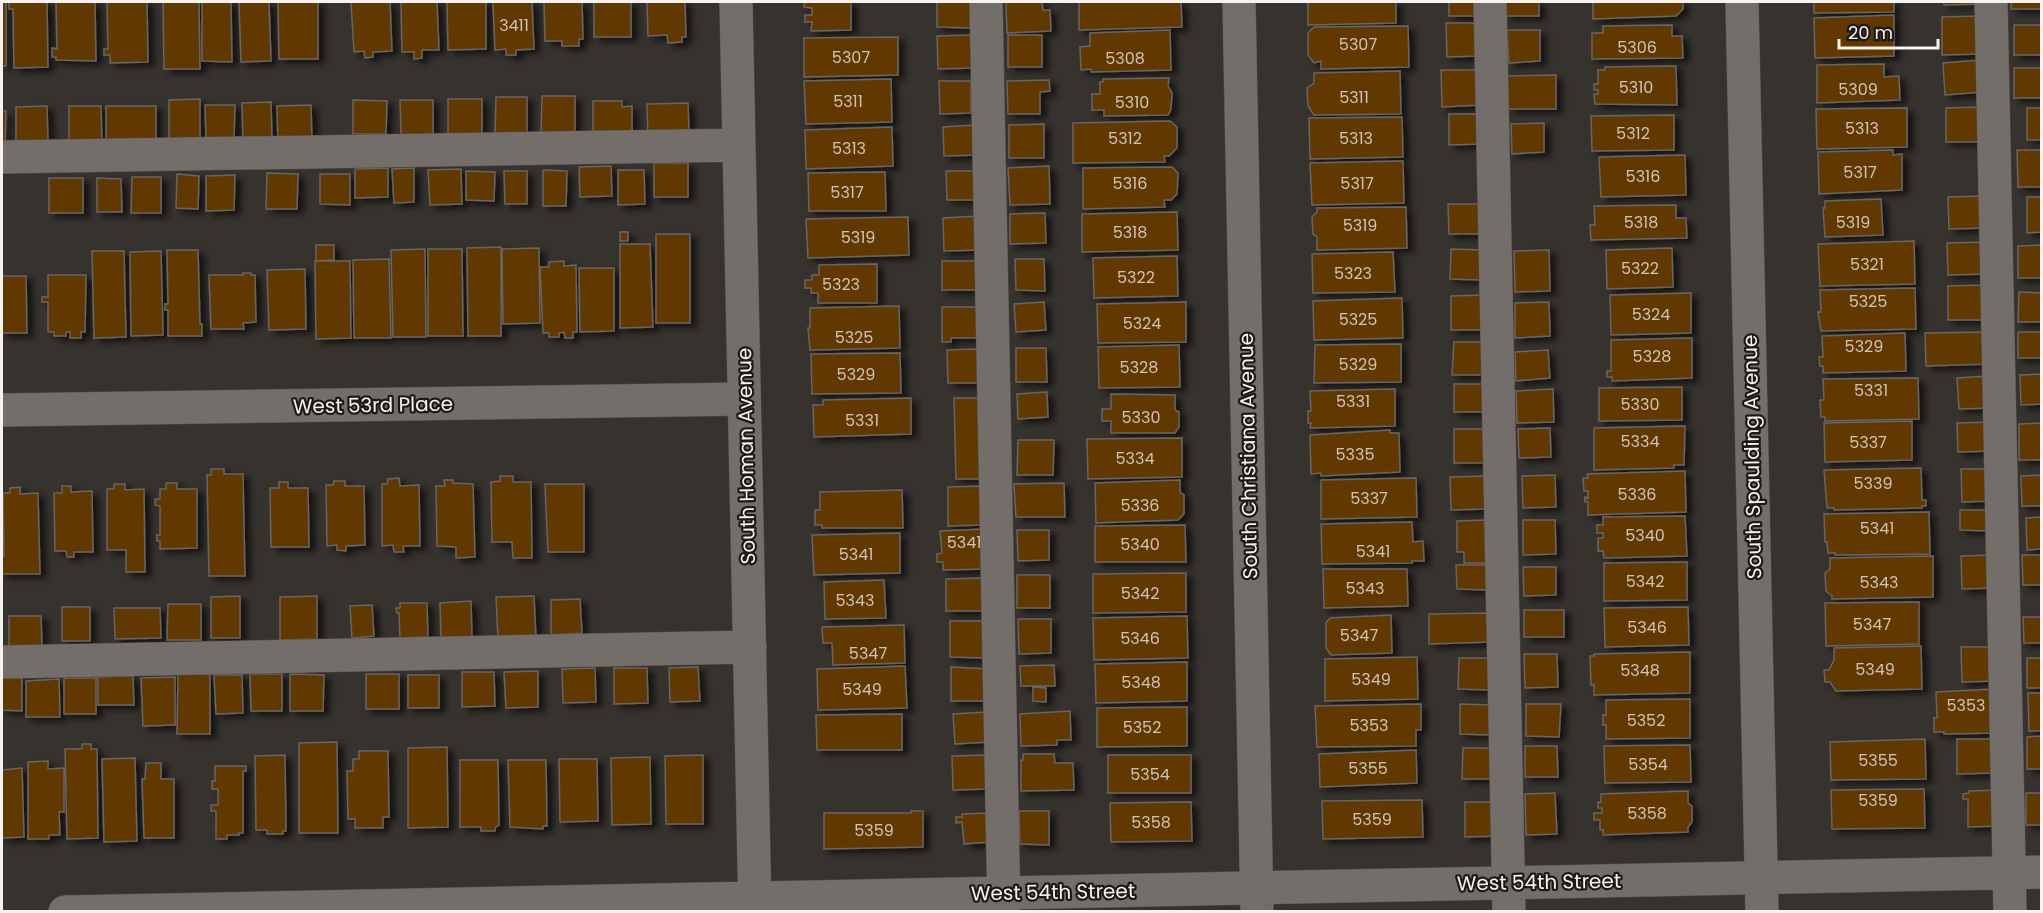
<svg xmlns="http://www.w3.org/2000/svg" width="2043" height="913" font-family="Poppins,sans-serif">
<defs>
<filter id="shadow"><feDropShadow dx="6" dy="4" stdDeviation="3" flood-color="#0009"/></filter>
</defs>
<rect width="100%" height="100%" fill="#36322e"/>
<path fill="#613704" stroke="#696561" stroke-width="1.5" filter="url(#shadow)" d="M2 2H6V66H2Z
M9 2H47L48 67 14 68 13 9H9Z
M56 2H95L96 61 56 60V57H52V48L57 49Z
M107 2H147L148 62 110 63V55H104V49H108Z
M163 2H199L200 69H164Z
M202 2H231L232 62 202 61Z
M239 2H269L271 61 241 62Z
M278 2H318V59H279Z
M351 2H390L392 51 373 52V57L365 58 364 51 354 52Z
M401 2H437L439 50H422V58L414 59V52H402Z
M447 2H486V49L448 50Z
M493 2H532L534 49 516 50V55H506V49L495 50Z
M544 2H582L583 39H579V46H562V41H545Z
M594 2H631V37H594Z
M647 2H685L686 37H682V42L668 43 667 35 648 36Z
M804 2H851V30L811 31 812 22H805V15H812V8L804 7Z
M937 2H971L970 28 937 27Z
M1006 2H1042L1043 10H1050L1051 31 1007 33Z
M1079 2H1181L1182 27 1079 30Z
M1308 2H1396V23L1308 25Z
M1449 2H1478V16H1449Z
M1505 2H1539V16H1505Z
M1593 2H1683V9L1676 16 1593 19Z
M1814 2H1894V12L1814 13Z
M1944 2H1980V4L1944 5Z
M2011 2H2042V9H2011Z
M1894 15V56L1815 58 1814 18Z
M1980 16V54L1942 55V17Z
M1446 23H1477L1478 56 1447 57Z
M1672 25V36H1682L1683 58 1592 59V33H1603V26Z
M2014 25H2042V55H2014Z
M1408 26 1409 67 1321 69V61L1314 63 1308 55V33L1314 27Z
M1170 30 1171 70 1091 72V69L1081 70 1080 47 1090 46V33Z
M1507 30H1540V61L1509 63Z
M973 35 974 68 938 69 937 36Z
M1008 35H1042V67H1008Z
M898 37V75L804 77V38Z
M1981 60 1983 92 1945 95 1943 63Z
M1884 64V77L1899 76 1900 100 1817 103V65Z
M1676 66 1677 105 1595 104 1594 94H1598V90H1594V84H1598V70H1605V67Z
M2014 68H2042V98H2014Z
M1441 70H1479L1480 105 1442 107Z
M1400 71 1401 114 1314 115 1308 106 1307 88 1314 83V73Z
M1556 75V109H1508L1507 76Z
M1169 78 1168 86 1172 93 1171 109 1168 115 1104 116V110H1092V94H1100V82H1103V79Z
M891 79 892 122 806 124 804 81Z
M1049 80 1050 91 1040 92V114H1008L1007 81Z
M939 81H971V113L940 114Z
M542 96H575V134L541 133Z
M496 97H527V135L495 134Z
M200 99V142H169V100Z
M448 99H482V136H448Z
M353 100 387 101 386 134H353Z
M400 100H433V135H401Z
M593 101H622V107L632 106V133H593Z
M271 102 272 138 243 137 242 103Z
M688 103 689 134 648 137 647 104Z
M205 105H235L234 139 206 138Z
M311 105 312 142 278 144 277 106Z
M47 106 48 142 16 143V107Z
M69 106H101L102 141 69 142Z
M106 106H156V140L106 141Z
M1982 107 1983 142H1946V108Z
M1907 108V147L1817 149 1816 109Z
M2027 108H2042V140H2027Z
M2 111H6L5 143H2Z
M1449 114H1480V144L1449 145Z
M1674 115V150L1592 151 1591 116Z
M1402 117 1403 157 1310 159 1309 118Z
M1170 121 1177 127V148L1169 156H1164L1165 162 1073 163V123Z
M1544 123V152L1512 154 1511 124Z
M1044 124V158H1009V125Z
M976 125 977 155 944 156 943 127Z
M892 127 893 166 806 169 805 130Z
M1893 150V155L1902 154V190L1819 194 1818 152Z
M2017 150H2042V187H2018Z
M1685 155 1686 195 1601 197 1599 157Z
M1403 161 1404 203 1312 205 1310 163Z
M654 163H688V197H654Z
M611 166 612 196 580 197 579 167Z
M1049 166 1050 204 1010 205 1008 168Z
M1172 167 1178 173 1177 194 1171 200H1164L1165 207 1083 209V168Z
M388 168V197L355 198V169Z
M414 168V202L394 203 392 169Z
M461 169 462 204 430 205 428 170Z
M543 170 567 171 566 206H543Z
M618 170H644L645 204 618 205Z
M466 171 495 172 494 201 466 200Z
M504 171H527V204H505Z
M946 171H978V200H947Z
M885 172 886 211H809L808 173Z
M267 173 298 174 297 209H266Z
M177 174 199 176 198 209 176 208Z
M320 174H350V205L320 204Z
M235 175 234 210 206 211V176Z
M132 177H161V213H131Z
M49 178H83V213H49Z
M97 178 121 179 122 212H97Z
M1985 196V228L1949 229 1948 197Z
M2027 197H2042V232L2027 233Z
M1881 199 1883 235 1825 237 1823 208H1825V201Z
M1448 204H1482V234H1449Z
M1676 205V218H1686L1687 238 1591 240 1590 225H1595L1594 206Z
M1406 207 1407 248 1317 250V237L1313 234 1312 217 1317 212V208Z
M1177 212 1178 250 1082 252V214Z
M1045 213 1046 243 1010 244V214Z
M979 216 980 250 944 251 943 218Z
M908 217 909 255 808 258 806 219Z
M620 232H628V241H620Z
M656 234H690V323H656Z
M1914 241 1915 284 1820 286 1818 244Z
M1988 242V274L1948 275 1947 243Z
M620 244H650L653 327 620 328Z
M316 245H334V260L316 261Z
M2042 245V278H2018V246Z
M501 247V336H468L467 248Z
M539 248 540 323 503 324 502 249Z
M1672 248 1673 287 1607 289 1606 250Z
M425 249 426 337H393L391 250Z
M428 249H462L463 336H428Z
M1451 249 1482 250 1481 280 1450 279Z
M167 250H198L200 324H202V336H168V310H165V304H168Z
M1549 250 1550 291 1515 292 1514 251Z
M92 251H124L126 337 94 338Z
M161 251 163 335 131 336 130 252Z
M1393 252 1395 292 1313 293 1312 254Z
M1177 256 1178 296 1094 298 1093 258Z
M389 259 391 338H354L353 260Z
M1015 259H1044L1045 291 1016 290Z
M315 261H350L351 338 316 339Z
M564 261V266L576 265 577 332H573V338H565L564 332 559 333V337H549V333H543L540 267H549V262Z
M942 261H977V290H942Z
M877 264V303H818V293H811V288H805V280H812V275H819V265Z
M579 268H614V331L580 332Z
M305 269 306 329 269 330 267 270Z
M243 273H251V275H255L256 322 243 323 244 329H211L209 275H243Z
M48 275H86L85 332H81V338H70V332H66V336H54V332H48V302H42V297H48Z
M2 276H26L27 333H2Z
M1988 285V320H1948V286Z
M1915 288 1916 329 1821 331 1818 312H1821L1820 290Z
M2019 292 2042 293V322H2018Z
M1691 293V333L1611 335 1610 295Z
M1484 295V330H1451V296Z
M1402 298 1403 338 1314 340 1313 301Z
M1044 302 1046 330 1016 332 1014 304Z
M1186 302V342L1098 343 1097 304Z
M1549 302 1550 336 1515 338V303Z
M899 306 900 348 810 350 808 328H810V308Z
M942 307H977V338H951V342H942Z
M1989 332 1990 364 1926 366 1925 333Z
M2018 332H2042V358H2018Z
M1905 333 1906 371 1823 373V366H1820L1819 357H1823L1822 336Z
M1692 338V378L1612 381V377H1607V371H1611V340Z
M1454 342H1484L1483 375H1452Z
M1401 344V382L1314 383 1315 345Z
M1179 345 1180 387 1099 388 1098 347Z
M1016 348H1046L1047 382H1016Z
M979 349 980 383H948L947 350Z
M1548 350 1550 378 1516 381 1515 352Z
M900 353 901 393 812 394 811 354Z
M2042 374V404L2021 405 2020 375Z
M1988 376 1990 408 1959 409 1957 378Z
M1918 378 1919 419 1825 421V417H1821L1820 400H1824L1823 379Z
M1454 384H1484V412H1454Z
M1682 387V420L1599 421V388Z
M1395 389V426L1310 428 1311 423H1308V411H1311L1310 391Z
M1553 389 1554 422 1517 423 1516 391Z
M1047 392 1048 417 1018 419 1017 394Z
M1111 394 1175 395V410L1179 412V427L1175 433H1111V421H1102V409H1111Z
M911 398V434L814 437 813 405H823V400Z
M954 398H985L987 479H956Z
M1912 421V460L1825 462 1824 423Z
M1990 422 1992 451 1958 452 1957 423Z
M2042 423V460H2019V424Z
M1685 426 1684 465H1674V468L1594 470V428Z
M1550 428 1551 457 1519 458 1518 429Z
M1454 429H1486V463H1454Z
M1390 430V433H1399L1400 472 1321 476V473L1311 474 1310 435Z
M1182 438V477L1088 479 1087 439Z
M1018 440H1054L1053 475H1017Z
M1921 468 1922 500H1926V506H1922V508L1834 510V508H1827L1824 470Z
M211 469H224V474H243L245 576H209L207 475H211Z
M1961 469H1991L1992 501 1962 502Z
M1685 471 1686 512 1588 515V502H1585V497L1588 498V491H1584L1583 478H1588L1587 474Z
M1555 475 1556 507 1523 508 1522 476Z
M2042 475V506H2022L2021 476Z
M500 476H513V482H531L532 558H513L512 542H492L491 482 500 481Z
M1486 476V509L1451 510 1450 477Z
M399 478 400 486 419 485 420 546H403L404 552H394L393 545 382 546V484H387L388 479Z
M1416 478 1417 517 1321 519V480Z
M444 480H453V483L473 484 475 557 456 558V547L437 546 436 486H445Z
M1180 480V492L1184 495V514L1178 520 1096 523 1095 483Z
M334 481H345V486H364L365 545 346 546V551L337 550V545L327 546 326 485H333Z
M279 482H288V488H308L309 547H271L270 488H279Z
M166 483H177V489H197V548L160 549V541H157V535H160V506L155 505V499H160V489H166Z
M1064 483 1065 517H1016L1014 484Z
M114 484H125V490L144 489 145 572H126V550H107V489H114Z
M545 484H584V552H548Z
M62 486H71V492L92 491 93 552H74V557H67L66 551H55L54 493H62Z
M985 486V525L948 526V487Z
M20 487V494L38 493 40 574H2V556H4L3 493H10V488Z
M902 490 903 528H822V525H815V510H820V492Z
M1960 510H1991V531L1960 530Z
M1929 512 1930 554 1835 555V553H1828L1827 542H1825L1824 514Z
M1685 516 1687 556 1604 558 1603 551H1598V538H1603V533H1597V525H1603V517Z
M2042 517V549L2027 550 2026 518Z
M1489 520 1487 563H1464V552H1457V521Z
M1523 520H1555L1556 554 1523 555Z
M1412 522 1413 542 1423 541 1424 561H1412V563L1322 564 1321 524Z
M1185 525 1186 562H1095V526Z
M986 529 987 569 943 570V562H937V554L942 553 940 531Z
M1017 530H1049V560L1018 561Z
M900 533V573L814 575 812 535Z
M1993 555 1994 588 1962 589 1961 556Z
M2022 555H2042V585H2023Z
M1933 556V597L1832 599V596L1826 591 1825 573 1830 569V558Z
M1687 562V600L1604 601V563Z
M1456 565H1488V590L1457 589Z
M1523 567H1556V595L1524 596Z
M1323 569H1407L1408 606 1324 608Z
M1186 573V612L1093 613V574Z
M1017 575H1050V608H1017Z
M985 578V611H946V579Z
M884 580 886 618 825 619 824 582Z
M240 596V638H211V597Z
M317 596V639L280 640V597Z
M534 596 536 638 498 640 496 597Z
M580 599 582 633 551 635V600Z
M471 601 472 637 441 639 440 603Z
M1919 602V644L1826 646 1825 603Z
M400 603H427L428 637 400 638 399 613H397L396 608H400Z
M168 604H201V640H167Z
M372 605 374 636 352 638 350 606Z
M62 607H90V641H62Z
M1688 607 1689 645 1605 647 1604 608Z
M114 608H160L161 638 115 639Z
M1524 610H1564V637H1524Z
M1490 613V642L1429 644V614Z
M1391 615 1392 653 1331 655 1326 648V623L1330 618Z
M9 616H41L42 646 9 647Z
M1187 616 1188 658 1094 660 1093 618Z
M2023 617H2042V643H2024Z
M1018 619H1051V653L1019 654Z
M950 621H986V658L950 657Z
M904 625 905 663 833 665 832 643H823L822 627Z
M1921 646 1922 689 1836 691 1830 682H1825L1824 670H1829L1834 660V648Z
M1961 647H1995L1996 681 1962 682Z
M1690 652V693L1594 695V685H1591L1590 656H1594V654Z
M1524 654H1557L1558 687 1525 688Z
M1417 657 1418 699 1325 701V659Z
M1459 658H1491L1490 690 1458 689Z
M2027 658H2042V688H2027Z
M1187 662V701L1096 703 1095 664Z
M1054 665 1055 686H1021L1020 666Z
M905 666 907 708 818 710 817 669Z
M698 667 700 701 670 702 669 668Z
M951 667 987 669V701H951Z
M595 668 596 702 563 703 562 669Z
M614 668H647L648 703 614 704Z
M538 671V707L506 708 504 672Z
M462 672H494L495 706 462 707Z
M178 674H210V734H177Z
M250 674H282V711H251Z
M290 674 324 675 323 711H290Z
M366 674H399V709H366Z
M214 675H242L243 713 216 714Z
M408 675H439V708H408Z
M133 676 134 705H98V677Z
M175 677V725L143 726 141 678Z
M2 678H22V711L2 710Z
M64 678H96V714H64Z
M59 679 60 717H26V681Z
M1033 687 1046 688V702L1033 701Z
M1995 689 1996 733 1944 734V732H1934V718H1937L1936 692Z
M2028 693H2042V731H2029Z
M1690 699V738L1606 739V725H1603V715H1606V700Z
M1421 704V730H1416V746L1317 747 1315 706Z
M1460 704 1489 705 1490 735 1460 734Z
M1526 704H1561L1559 737 1526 736Z
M1187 707V746L1097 747V708Z
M1070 711 1071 740H1057V745L1021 746 1020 714Z
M987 712 989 742 955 744 953 714Z
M902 714V750H817L816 715Z
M2042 736V769H2027V737Z
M1925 739 1926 779 1831 780 1830 742Z
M1957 739H1993L1994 773 1957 774Z
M337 742 338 833H299V743Z
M82 744H91V749H97L98 838 67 839 65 749H82Z
M1690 745 1691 782 1605 783 1604 746Z
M1525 746H1557L1558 777H1525Z
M447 747 448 827 408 828V748Z
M1463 748H1495V779H1462Z
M1416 750 1417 783 1320 787 1319 754Z
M359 751H388L389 817H383V828H355V819H348L347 771H353V759H359Z
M1023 754H1054L1055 763H1073L1074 790 1021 791V760H1023Z
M285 755 286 831H283V834H267V830H256L255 756Z
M703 755V824H666L665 756Z
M988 755V789L953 790 952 756Z
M1108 755H1191V793H1108Z
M650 757 651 824 612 825 611 758Z
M135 758 137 841 104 842 102 759Z
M559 759H597L598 821 560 822Z
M460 760H498L499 825 495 828V831H481V827H460Z
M508 760H546L547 826H543V829L510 827Z
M48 761V769L64 768V812H59L60 835H49V839H28V762Z
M146 763H161V779H174V838H144L142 779H145Z
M215 766H246V771H243V833H239V835H227V839H216V811H211V805H218V789H212V781H215Z
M22 768 24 837 2 838V770Z
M1924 789 1925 828 1832 829 1831 790Z
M2000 790 2001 826 1968 827V799H1963V794L1969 793V791Z
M1688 791V803L1692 806V822L1688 827V832L1603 835V830H1600V820H1594V813H1602V808H1598V802H1601V794Z
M1555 793 1557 834 1526 835 1525 794Z
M2026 793H2042V825H2026Z
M1422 800 1423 837 1323 839 1322 801Z
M1191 802 1192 841 1111 842 1110 803Z
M1465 802H1499L1500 836 1465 837Z
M911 811H923V847L824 849V813H911Z
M1019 811H1049V845L1020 844Z
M991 813 992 842 964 844 962 822 956 823V817H962V814Z"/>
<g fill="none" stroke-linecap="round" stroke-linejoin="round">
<g stroke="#514e4b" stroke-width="34">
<path id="minor" d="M736 2 755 912
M986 2 1004 912
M1239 2 1257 912
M1490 2 1509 912
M1742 2 1762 912
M1991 2 2010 912
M2 157 739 145
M2 410 744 399
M2 662 750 647
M65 912 2042 872"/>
</g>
<use href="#minor" stroke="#736e6a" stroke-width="33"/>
</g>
<g text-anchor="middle" stroke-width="4.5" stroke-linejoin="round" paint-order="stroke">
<g font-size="16" fill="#d0c3b5">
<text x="514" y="31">3411</text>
<text x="1358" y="50">5307</text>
<text x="1637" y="53">5306</text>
<text x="851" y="63">5307</text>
<text x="1125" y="64">5308</text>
<text x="1636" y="93">5310</text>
<text x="1858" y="95">5309</text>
<text x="1354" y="103">5311</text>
<text x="848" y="107">5311</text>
<text x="1132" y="108">5310</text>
<text x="1862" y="134">5313</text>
<text x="1633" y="139">5312</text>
<text x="1125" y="144">5312</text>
<text x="1356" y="144">5313</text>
<text x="849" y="154">5313</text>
<text x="1860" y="178">5317</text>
<text x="1643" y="182">5316</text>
<text x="1130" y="189">5316</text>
<text x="1357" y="189">5317</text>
<text x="847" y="198">5317</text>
<text x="1641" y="228">5318</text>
<text x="1853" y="228">5319</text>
<text x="1360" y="231">5319</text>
<text x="1130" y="238">5318</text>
<text x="858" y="243">5319</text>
<text x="1867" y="270">5321</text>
<text x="1640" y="274">5322</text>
<text x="1353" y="279">5323</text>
<text x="1136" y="283">5322</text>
<text x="841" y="290">5323</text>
<text x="1868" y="307">5325</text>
<text x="1651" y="320">5324</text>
<text x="1358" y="325">5325</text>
<text x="1142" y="329">5324</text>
<text x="854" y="343">5325</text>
<text x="1864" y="352">5329</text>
<text x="1652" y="362">5328</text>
<text x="1358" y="370">5329</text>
<text x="1139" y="373">5328</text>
<text x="856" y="380">5329</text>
<text x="1871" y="396">5331</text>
<text x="1353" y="407">5331</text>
<text x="1640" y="410">5330</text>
<text x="1141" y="423">5330</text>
<text x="862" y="426">5331</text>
<text x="1640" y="447">5334</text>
<text x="1868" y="448">5337</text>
<text x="1355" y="460">5335</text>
<text x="1135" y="464">5334</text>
<text x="1873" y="489">5339</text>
<text x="1637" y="500">5336</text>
<text x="1369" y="504">5337</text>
<text x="1140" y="511">5336</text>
<text x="1877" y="534">5341</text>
<text x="1645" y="541">5340</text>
<text x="964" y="548">5341</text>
<text x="1140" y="550">5340</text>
<text x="1373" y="557">5341</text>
<text x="856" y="560">5341</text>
<text x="1645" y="587">5342</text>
<text x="1879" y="588">5343</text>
<text x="1365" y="594">5343</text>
<text x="1140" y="599">5342</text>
<text x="855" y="606">5343</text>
<text x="1872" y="630">5347</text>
<text x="1647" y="633">5346</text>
<text x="1359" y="641">5347</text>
<text x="1140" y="644">5346</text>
<text x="868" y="659">5347</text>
<text x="1875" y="675">5349</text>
<text x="1640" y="676">5348</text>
<text x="1371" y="685">5349</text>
<text x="1141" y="688">5348</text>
<text x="862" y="695">5349</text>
<text x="1966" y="711">5353</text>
<text x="1646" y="726">5352</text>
<text x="1369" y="731">5353</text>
<text x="1142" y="733">5352</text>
<text x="1878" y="766">5355</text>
<text x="1648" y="770">5354</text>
<text x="1368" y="774">5355</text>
<text x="1150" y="780">5354</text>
<text x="1878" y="806">5359</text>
<text x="1647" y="819">5358</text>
<text x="1372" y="825">5359</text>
<text x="1151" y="828">5358</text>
<text x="874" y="836">5359</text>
</g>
<g font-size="20" fill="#f5f2f0" stroke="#1c1a18">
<text transform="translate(373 405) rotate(-1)" y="7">West 53rd Place</text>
<text transform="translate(746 456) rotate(-91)" y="7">South Homan Avenue</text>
<text transform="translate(1248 456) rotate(-91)" y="7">South Christiana Avenue</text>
<text transform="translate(1752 457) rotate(-91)" y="7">South Spaulding Avenue</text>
<text transform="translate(1539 882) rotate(-1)" y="7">West 54th Street</text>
<text transform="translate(1053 892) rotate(-1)" y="7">West 54th Street</text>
</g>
</g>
<rect width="2043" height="913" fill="none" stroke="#f5f2f0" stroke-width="6"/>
<path d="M1839 39v9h99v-9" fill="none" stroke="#f5f2f0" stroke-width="3"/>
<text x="1848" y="39" font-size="18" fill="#f5f2f0" stroke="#1c1a18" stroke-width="4.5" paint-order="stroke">20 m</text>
</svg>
